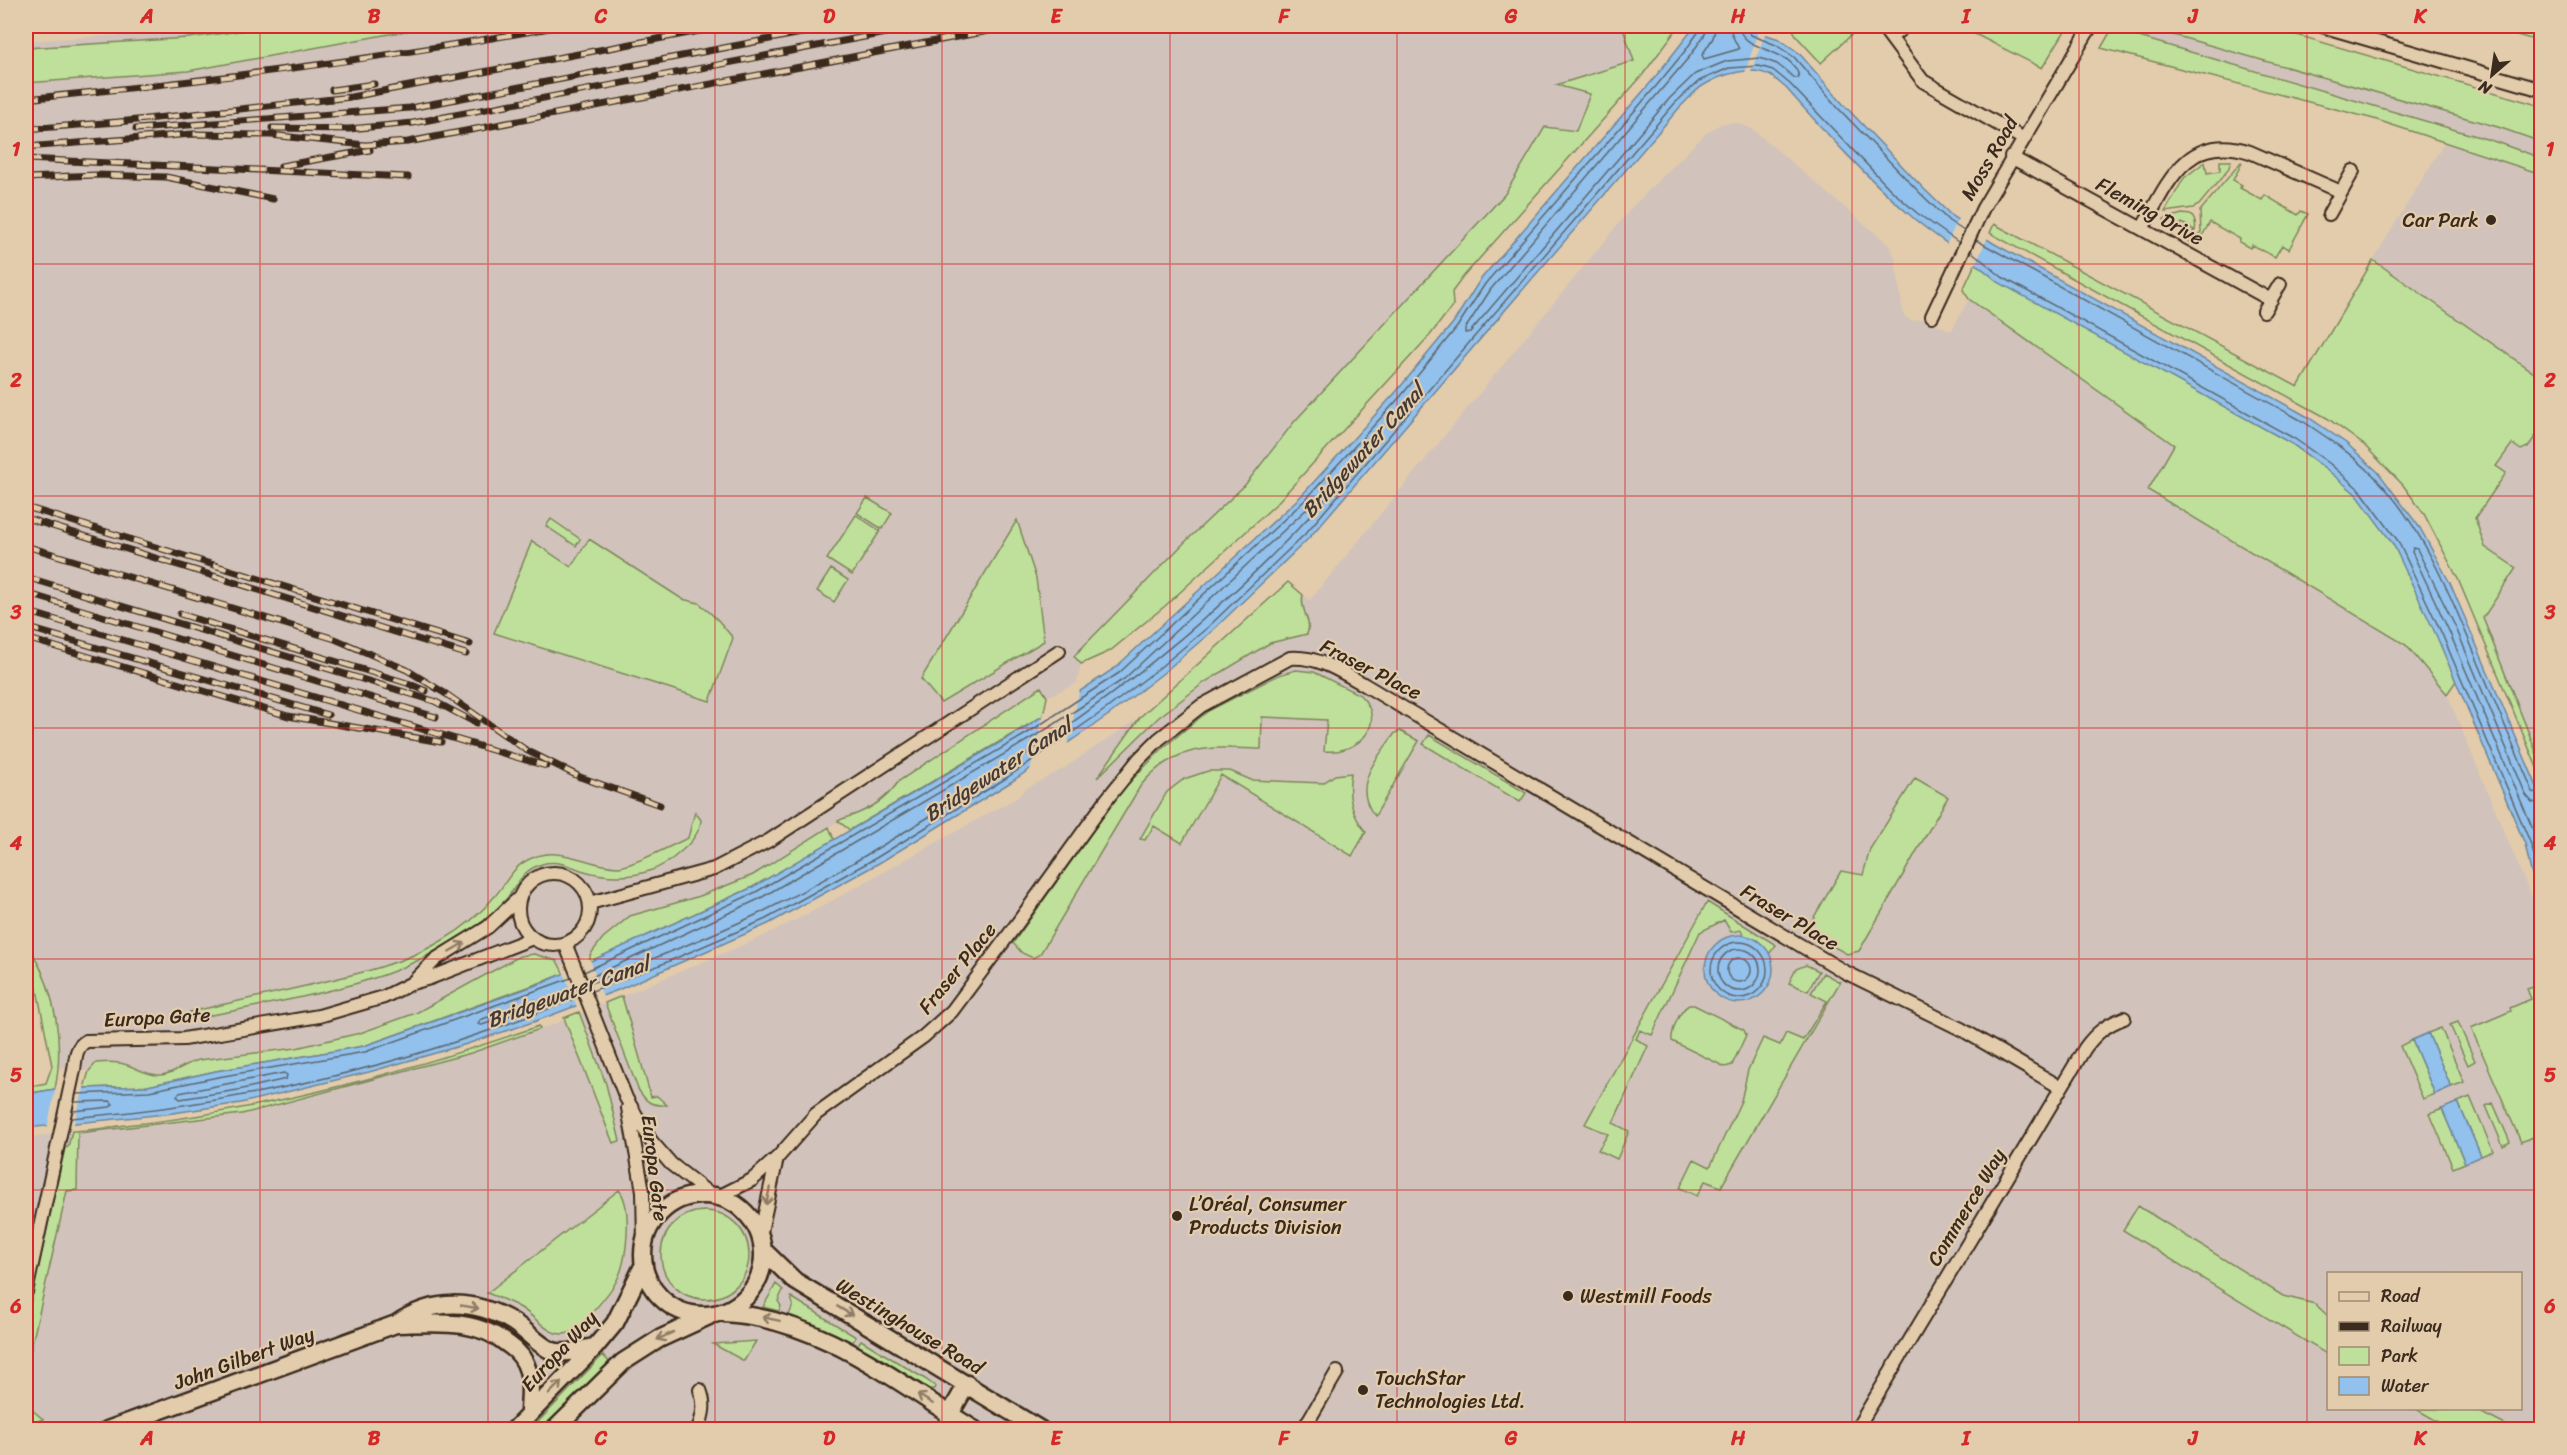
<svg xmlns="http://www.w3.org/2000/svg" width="2567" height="1455" font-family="Sriracha,sans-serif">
<rect width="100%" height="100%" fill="#e3ccac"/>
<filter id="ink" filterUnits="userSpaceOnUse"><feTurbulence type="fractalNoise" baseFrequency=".0167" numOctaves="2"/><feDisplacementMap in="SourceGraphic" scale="12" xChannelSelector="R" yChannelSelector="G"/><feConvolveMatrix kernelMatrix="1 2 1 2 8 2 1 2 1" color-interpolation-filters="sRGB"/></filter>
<g filter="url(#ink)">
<path fill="#d1c3bb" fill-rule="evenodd" d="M255 26H1660L1641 77 1475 262 1466 255 1078 660 1081 664 1077 683 1047 697 1040 687 899 781 889 796 860 813 845 817 753 875 700 896 630 916 596 946 590 955 561 966 557 961 520 956 416 1013 327 1042 199 1060 188 1063 170 1073 160 1076 91 1066 89 1071 59 1068 53 1004 42 968 26 941V41ZM590 539 682 599 699 604 494 633 532 542 571 567ZM695 813 701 820 696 835 672 860 647 873 633 876H607L568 864 555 862 543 863 523 873 508 896 478 926 420 959 305 997 197 1018 190 1013 378 970 418 954 444 939 470 920 495 895 513 869 523 862 544 854 618 868 688 838Z
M2114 26H2142L2498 127 2541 142V158L2401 114 2112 29Z
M1722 123H1738L1752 129 1888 244 1895 257 1903 313 1905 317 1913 321 1925 318 1951 331 1969 299 2174 445 2148 490 2406 645 2447 694 2541 920V1429H26V1137L167 1124 242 1114 471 1053 560 1022 757 939 817 909 1018 797 1025 789 1063 769 1140 717 1288 582 1310 600 1634 205 1705 134ZM2328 1274H2520V1408H2328Z
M2444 143 2541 174V378L2373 260Z
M2541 428V764L2483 618 2516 568 2484 546 2475 517 2506 474 2496 466 2512 444 2521 450 2528 447Z"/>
<path fill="#bfe09a" stroke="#7d855c" stroke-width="1.5" d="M184 26H255L186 31Z
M275 26H433L188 71 26 83V48L188 38Z
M1622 26H1679L1641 77 1463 277 1452 292 1453 305 1431 334 1275 505 1165 606 1110 651 1081 664 1074 656 1184 543 1245 485 1294 422 1505 194 1545 127 1576 131 1590 94 1556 85 1634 61Z
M1791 26H1861L1821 63 1797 37Z
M1950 26H2068L2042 68 1973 33Z
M2142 26H2266L2541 106V142L2498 127Z
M2519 26H2541V42L2517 35Z
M2112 29 2493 141 2541 158V174L2374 119 2101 48Z
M2220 161H2231L2228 170 2199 205 2193 208 2165 212 2184 178 2205 162 2207 173 2220 171Z
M2241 162 2242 163 2233 180 2242 185 2240 188 2262 200 2265 195 2298 215 2301 211 2308 214 2289 249 2282 245 2275 257 2252 245 2250 248 2239 242 2240 239 2210 222 2197 245 2195 244 2201 232 2200 211Z
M2182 214 2191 215C2199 224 2195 233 2190 242L2188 241 2194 230 2182 223 2176 231C2171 228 2164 226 2164 219Z
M1994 224 2298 387 2373 260 2541 378V428L2528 447 2521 450 2512 444 2496 466 2506 473 2475 518 2485 547 2516 568 2483 618 2541 764V777L2458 579 2424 514 2403 485 2364 445 2327 418 1990 233Z
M1976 262 2292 444C2314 460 2337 475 2357 495 2402 541 2431 622 2456 681L2447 694 2406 645 2148 490 2174 445 1969 299 1963 290Z
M867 498 892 513 882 529 857 513Z
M856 515 880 531 852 575 827 559Z
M551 519 580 539 576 546 546 526Z
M1017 520 1036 578 1044 641 941 703 921 679Z
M589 539 682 599 699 603 718 620 733 638 710 701 494 633 532 541 571 567Z
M831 569 848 580 834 602 817 591Z
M1288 582 1303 595C1299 610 1313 620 1307 634L1270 643 1205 682 1159 717 1097 778 1140 717Z
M1296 670 1314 672 1360 695C1389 723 1358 755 1324 751L1327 720 1262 717 1261 749C1211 747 1176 743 1141 785L1040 954 1033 958 1022 953 1013 943 1122 790 1164 747 1208 711 1279 675Z
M1041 687 1047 697 1043 716 850 830 838 821C845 817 853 816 861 812 877 805 889 796 899 781Z
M1400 731 1419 741 1375 816C1350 786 1377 759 1395 733Z
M1429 735 1526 793 1520 802 1423 744Z
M1208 771H1230L1251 780 1323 783 1335 775 1351 773C1347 796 1351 814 1366 832L1352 856 1221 775 1182 843 1154 826 1145 840 1140 839 1167 792 1184 779Z
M1915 778 1948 797 1859 951 1847 954 1816 937 1811 922 1841 871 1863 875 1870 849Z
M695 812 701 820C700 833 690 844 679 853 652 878 615 881 581 870 568 865 556 860 542 864 522 870 519 883 507 898 494 913 479 926 462 936 433 953 403 970 371 979 314 997 255 1006 197 1018L190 1012C230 1003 270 994 310 985 356 974 402 965 443 940 462 929 481 913 495 896 508 881 512 866 532 858 561 845 588 866 617 867 629 868 674 844 688 838Z
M829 827 834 840 753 887 590 962V955L603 938 630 916 700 896 753 875Z
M1707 902 1776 945 1769 954C1763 945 1754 938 1743 935L1741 930 1731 932 1724 920 1700 932 1652 1035 1640 1030 1636 1039 1648 1046 1613 1123 1629 1131 1617 1159 1598 1150 1608 1134 1585 1124Z
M33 954C56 993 64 1045 55 1089L26 1094V1087L46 1083 52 1066 35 979 26 967V956Z
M534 954 557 961 564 974 364 1046 216 1071 148 1086 84 1088 89 1071 96 1063C105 1062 115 1061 124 1064 136 1067 147 1076 160 1075 173 1075 185 1063 199 1060L296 1048 360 1033 416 1013 520 956Z
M1806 965 1819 971 1808 991 1789 983 1796 969Z
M1823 973 1840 982 1721 1187 1705 1181 1697 1196 1680 1188 1694 1159 1710 1167 1741 1101 1748 1070 1763 1038 1780 1045 1786 1033 1803 1040 1827 1001 1811 993Z
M2533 987 2541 991V1133L2521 1142 2471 1028 2511 1011 2510 1008 2531 999 2527 989Z
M622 996 651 1097 657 1096 667 1105C651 1106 646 1102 638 1089L605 1003Z
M1689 1005H1694L1744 1030 1746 1035 1732 1065 1725 1067 1672 1041C1671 1030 1680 1010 1689 1005Z
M579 1012 606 1084 620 1141 613 1143 564 1018Z
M2458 1022 2475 1061 2468 1065 2450 1025Z
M539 1026 540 1029 471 1053 242 1114 78 1133 77 1190 67 1191 26 1370H31L26 1382V1323L65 1148 68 1147 72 1131C96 1130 121 1125 145 1123 279 1107 411 1070 539 1026Z
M2441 1028 2464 1082 2451 1087 2428 1033Z
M2412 1040 2435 1094 2423 1099 2400 1046Z
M2470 1097 2493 1151 2481 1156 2458 1102Z
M2493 1103 2510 1142 2503 1146 2486 1106Z
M2442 1109 2465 1163 2453 1168 2430 1114Z
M619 1190C633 1207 627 1261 617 1280 610 1293 599 1305 589 1316 582 1325 576 1333 564 1334 547 1335 535 1316 521 1308 511 1302 499 1298 487 1293Z
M2138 1206 2283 1296 2315 1304 2328 1316V1355L2123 1230Z
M661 1255a44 44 0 1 1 88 0a44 44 0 1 1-88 0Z
M776 1284 783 1290 778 1301 781 1306 779 1311 763 1307Z
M791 1297 856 1337 852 1343 789 1315 793 1305Z
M861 1340 925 1379 935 1386 934 1389H927L857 1346Z
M756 1341 744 1361 713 1344Z
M603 1355 610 1363 544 1429 530 1430Z
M26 1405 43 1419 33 1423 26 1420Z
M2416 1409H2474L2513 1429H2451Z"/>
<path fill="#91c1ec" stroke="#6f859a" stroke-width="1.5" d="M1695 26H1751L1757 32 1779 39 1799 53 1843 104 1924 189 1953 217 1993 243 2308 417 2346 443 2378 472 2420 528 2450 583 2541 796V895L2531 872 2525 844 2437 637 2393 544 2357 495 2325 468 2292 444 1998 282C1971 257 1938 240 1911 216 1866 177 1825 132 1786 88 1781 84 1776 79 1771 76 1752 65 1722 74 1704 85 1695 90 1688 100 1680 107L1309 538 1211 632 1162 674 1110 714 1011 782 879 863 768 924 618 990 536 1021 467 1044 369 1072 241 1103 166 1114 26 1128V1094L55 1089 148 1086 216 1071 364 1046 545 982 753 887 1023 729 1115 668 1301 496 1396 392 1453 323 1480 280 1652 81Z
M1705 969a34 34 0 1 1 68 0a34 34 0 1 1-68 0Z
M2428 1033 2451 1087 2435 1094 2412 1040Z
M2458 1102 2481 1156 2465 1163 2442 1109Z"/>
<path fill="#e3ccac" d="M1759 29 1766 31 1750 75 1745 73Z
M1959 217 1988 237 1975 265 1946 245Z
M1080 688 1067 747 1029 774 1044 712Z
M590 959 603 997 577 1007 563 971Z
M85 1085 73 1127 47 1129 56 1086Z"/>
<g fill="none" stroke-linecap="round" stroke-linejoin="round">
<path stroke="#5d6670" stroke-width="1.5" d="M1707 26 1705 34 1690 56 1491 289 1465 329V333L1470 332 1670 98 1695 74 1727 61 1760 58 1777 64 1795 78H1799C1795 47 1741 53 1739 26
M1716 26 1713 38 1702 55 1704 59 1739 49 1732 35 1730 26
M1747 26 1751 35 1776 45 1794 57 1838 108 1920 193 1949 221 1964 231
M1976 240 2304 422C2328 438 2352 454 2373 475 2422 524 2450 594 2476 657 2495 702 2514 747 2533 792L2542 796
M1971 251 2002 277 2295 439 2329 463 2361 491 2398 541 2442 634 2530 842 2542 881
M2542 804 2532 802 2526 795 2456 628 2417 549 2413 548 2412 552 2449 631 2537 839 2542 857
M1711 970a28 28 0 1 1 56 0a28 28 0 1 1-56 0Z
M1718 970a21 21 0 1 1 42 0a21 21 0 1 1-42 0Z
M1727 970a12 12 0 1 1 24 0a12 12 0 1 1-24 0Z
M584 972 756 892 1026 734 1119 673 1305 500 1401 396 1457 327 1485 284 1657 85 1685 51 1699 31 1700 26
M587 979 759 899 1050 727 1124 679 1310 506 1334 481H1338V485C1220 620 1085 721 932 815 877 849 821 883 762 912 706 939 647 961 589 984
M592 991 660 965 766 919 876 858 1008 777 1106 709 1158 669 1207 628 1305 534 1675 103 1699 81 1729 68 1759 66 1773 70 1790 84 1890 189 1917 213 1958 242
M535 1000 539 1002 537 1006 482 1025 478 1024 480 1020Z
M284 1073 287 1075 286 1079 238 1090 180 1099 177 1096 179 1093Z
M76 1094 149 1091 218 1077 365 1052 571 978
M73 1111 110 1107 113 1104 110 1101 75 1102
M71 1118C245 1104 417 1063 578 997"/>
<g stroke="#3b2a1e" stroke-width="16">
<path id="minor" d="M1882 26 1923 81 2022 138
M2322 26 2542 90
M1891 37 1904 27
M2011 157 2271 300
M2329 214 2353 171
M2142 229C2167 184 2187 131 2250 152L2341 192
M2264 311 2280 284
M1932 316 1983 208 2091 26
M518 909a36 36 0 1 1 72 0a36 36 0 1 1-72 0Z
M590 903 714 869 770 840 1059 651
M565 943 626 1098 651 1141 671 1164 712 1196
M413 982 436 959 488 927 520 897
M628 1108 643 1191 644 1243
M718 1197 752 1180 778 1157 816 1114 923 1037 952 1011 1019 921 1107 799 1139 759 1159 739 1201 706 1290 658C1318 656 1340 671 1365 685L1845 972 1961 1029 2060 1087
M760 1236 777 1158
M26 1292 74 1070C76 1057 75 1048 86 1041L184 1039 319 1016 384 997 412 983 430 978 533 938
M698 1430C703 1415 706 1405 700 1390
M941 1430 950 1414
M1303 1430 1337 1372
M1856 1430 2085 1048C2096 1033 2106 1025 2124 1018"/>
</g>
<g stroke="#3b2a1e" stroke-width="21">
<path id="tertiary" d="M643 1255a60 60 0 1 1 120 0a60 60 0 1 1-120 0Z
M763 1250 795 1281 1041 1430
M724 1313C820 1318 896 1382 975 1430
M397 1324C437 1323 476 1318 509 1345 518 1351 525 1360 528 1371 532 1383 529 1400 529 1413
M950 1414 967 1384
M107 1430 396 1324C433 1298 474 1299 513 1322 526 1330 536 1343 550 1350 564 1356 581 1349 595 1347
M514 1430 595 1347 615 1323 644 1264
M554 1430 623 1362 659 1339 709 1316"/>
</g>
<use href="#minor" stroke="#e3ccac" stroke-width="12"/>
<use href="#tertiary" stroke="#e3ccac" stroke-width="16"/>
<g stroke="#3b2a1e" stroke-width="7">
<path id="rail" d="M332 90 374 84
M26 99C205 81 383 59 560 26
M272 128 349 129 413 123 922 26
M26 129 118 122 351 97 726 26
M136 129 410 108 838 26
M26 147 193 134 271 135 365 145 408 142 1014 26
M26 159 408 177
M281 166 370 150
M26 178 96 175 166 177 273 199
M26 507 470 644
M26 518 466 654
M26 546 335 639 407 670 446 694 526 750 580 777 660 805
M26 577 434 701 476 723
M26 593 436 717
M26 611 546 766
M180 614 407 683 426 691
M26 627 328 715
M26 638 288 716 441 742"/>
</g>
<use href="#rail" stroke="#e3ccac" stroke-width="4.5" stroke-dasharray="14" stroke-linecap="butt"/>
</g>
<defs><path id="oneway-shaft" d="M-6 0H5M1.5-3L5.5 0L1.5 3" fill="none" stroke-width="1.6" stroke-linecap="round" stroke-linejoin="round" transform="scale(1.5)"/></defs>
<g stroke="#8f7b65">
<use href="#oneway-shaft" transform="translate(457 947) rotate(-30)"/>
<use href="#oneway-shaft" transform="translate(768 1196) rotate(102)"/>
<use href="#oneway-shaft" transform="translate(470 1307) rotate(10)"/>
<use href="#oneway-shaft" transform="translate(845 1311) rotate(31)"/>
<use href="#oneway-shaft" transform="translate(771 1319) rotate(-168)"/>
<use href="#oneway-shaft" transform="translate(665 1336) rotate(154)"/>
<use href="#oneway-shaft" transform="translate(555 1388) rotate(-45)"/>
<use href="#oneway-shaft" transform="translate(925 1399) rotate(-148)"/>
</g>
</g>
<path fill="none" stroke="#d62828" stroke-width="1.5" stroke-opacity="0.55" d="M260 26V1430M488 26V1430M715 26V1430M942 26V1430M1170 26V1430M1397 26V1430M1625 26V1430M1852 26V1430M2079 26V1430M2307 26V1430M26 264H2542M26 496H2542M26 728H2542M26 959H2542M26 1190H2542"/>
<g fill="#3b2a1e" stroke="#e3ccac" stroke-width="2">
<circle cx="2491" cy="220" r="6"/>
<circle cx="1177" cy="1216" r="6"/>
<circle cx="1568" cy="1296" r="6"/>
<circle cx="1363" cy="1390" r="6"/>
</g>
<g text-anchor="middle" stroke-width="4.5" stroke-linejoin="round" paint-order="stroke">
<g font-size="20" fill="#3b2a1e" stroke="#e3ccac">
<text transform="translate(1989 158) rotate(-60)" y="7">Moss Road</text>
<text transform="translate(2150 211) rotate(29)" y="7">Fleming Drive</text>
<text transform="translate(1371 669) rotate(27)" y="7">Fraser Place</text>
<text transform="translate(1790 917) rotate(31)" y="7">Fraser Place</text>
<text transform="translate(957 968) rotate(-51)" y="7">Fraser Place</text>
<text transform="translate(157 1017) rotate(-3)" y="7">Europa Gate</text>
<text transform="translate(655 1168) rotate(83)" y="7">Europa Gate</text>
<text transform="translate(1966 1207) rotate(-59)" y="7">Commerce Way</text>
<text transform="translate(910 1326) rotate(31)" y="7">Westinghouse Road</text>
<text transform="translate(559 1351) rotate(-47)" y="7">Europa Way</text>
<text transform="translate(244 1358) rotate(-20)" y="7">John Gilbert Way</text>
</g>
<g font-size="20" fill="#3b2a1e" stroke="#e3ccac" text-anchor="start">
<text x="2479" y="227" text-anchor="end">Car Park</text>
<text x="1189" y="1211">L’Oréal, Consumer<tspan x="1189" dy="23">Products Division</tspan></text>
<text x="1580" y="1303">Westmill Foods</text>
<text x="1375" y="1385">TouchStar<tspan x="1375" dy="23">Technologies Ltd.</tspan></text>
</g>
<g font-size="21" font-style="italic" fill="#443933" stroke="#e3ccac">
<text transform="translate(1363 451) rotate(-48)" y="7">Bridgewater Canal</text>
<text transform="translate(998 770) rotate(-33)" y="7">Bridgewater Canal</text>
<text transform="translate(568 992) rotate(-20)" y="7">Bridgewater Canal</text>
</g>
</g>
<rect width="2567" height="1455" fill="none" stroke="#e3ccac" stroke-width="66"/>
<rect x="2327" y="1272" width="195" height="138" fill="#e3ccac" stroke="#a08b73" stroke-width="1.5"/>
<rect x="2339" y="1292" width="30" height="9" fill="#e3ccac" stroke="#a08b73" stroke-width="1.5"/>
<text x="2381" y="1302" font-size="18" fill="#3b2a1e">Road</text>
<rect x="2339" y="1322" width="30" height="9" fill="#3b2a1e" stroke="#a08b73" stroke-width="1.5"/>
<text x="2381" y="1332" font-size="18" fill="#3b2a1e">Railway</text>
<rect x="2339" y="1347" width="30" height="18" fill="#bfe09a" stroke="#a08b73" stroke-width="1.5"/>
<text x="2381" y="1362" font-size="18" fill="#3b2a1e">Park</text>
<rect x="2339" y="1377" width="30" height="18" fill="#91c1ec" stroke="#a08b73" stroke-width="1.5"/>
<text x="2381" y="1392" font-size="18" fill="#3b2a1e">Water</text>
<g transform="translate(2492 75) rotate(209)" stroke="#e3ccac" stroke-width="4.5" paint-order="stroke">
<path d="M0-4.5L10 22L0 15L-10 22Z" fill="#3b2a1e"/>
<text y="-9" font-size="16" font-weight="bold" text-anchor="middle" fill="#3b2a1e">N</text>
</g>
<rect x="33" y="33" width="2501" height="1389" fill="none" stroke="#d62828" stroke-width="2"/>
<g font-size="20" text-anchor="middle" font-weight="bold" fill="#d62828">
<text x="147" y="23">A</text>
<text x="374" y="23">B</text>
<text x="601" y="23">C</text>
<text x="829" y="23">D</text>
<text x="1056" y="23">E</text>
<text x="1284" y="23">F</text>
<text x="1511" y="23">G</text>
<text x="1738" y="23">H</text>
<text x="1966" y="23">I</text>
<text x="2193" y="23">J</text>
<text x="2420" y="23">K</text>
<text x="16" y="156">1</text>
<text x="2550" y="156">1</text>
<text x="16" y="387">2</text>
<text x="2550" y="387">2</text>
<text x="16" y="619">3</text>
<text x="2550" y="619">3</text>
<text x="16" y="850">4</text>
<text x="2550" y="850">4</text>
<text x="16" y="1082">5</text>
<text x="2550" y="1082">5</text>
<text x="16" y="1313">6</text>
<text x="2550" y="1313">6</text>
<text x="147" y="1445">A</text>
<text x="374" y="1445">B</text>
<text x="601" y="1445">C</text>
<text x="829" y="1445">D</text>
<text x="1056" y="1445">E</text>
<text x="1284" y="1445">F</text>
<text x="1511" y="1445">G</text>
<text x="1738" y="1445">H</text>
<text x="1966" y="1445">I</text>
<text x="2193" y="1445">J</text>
<text x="2420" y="1445">K</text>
</g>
</svg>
